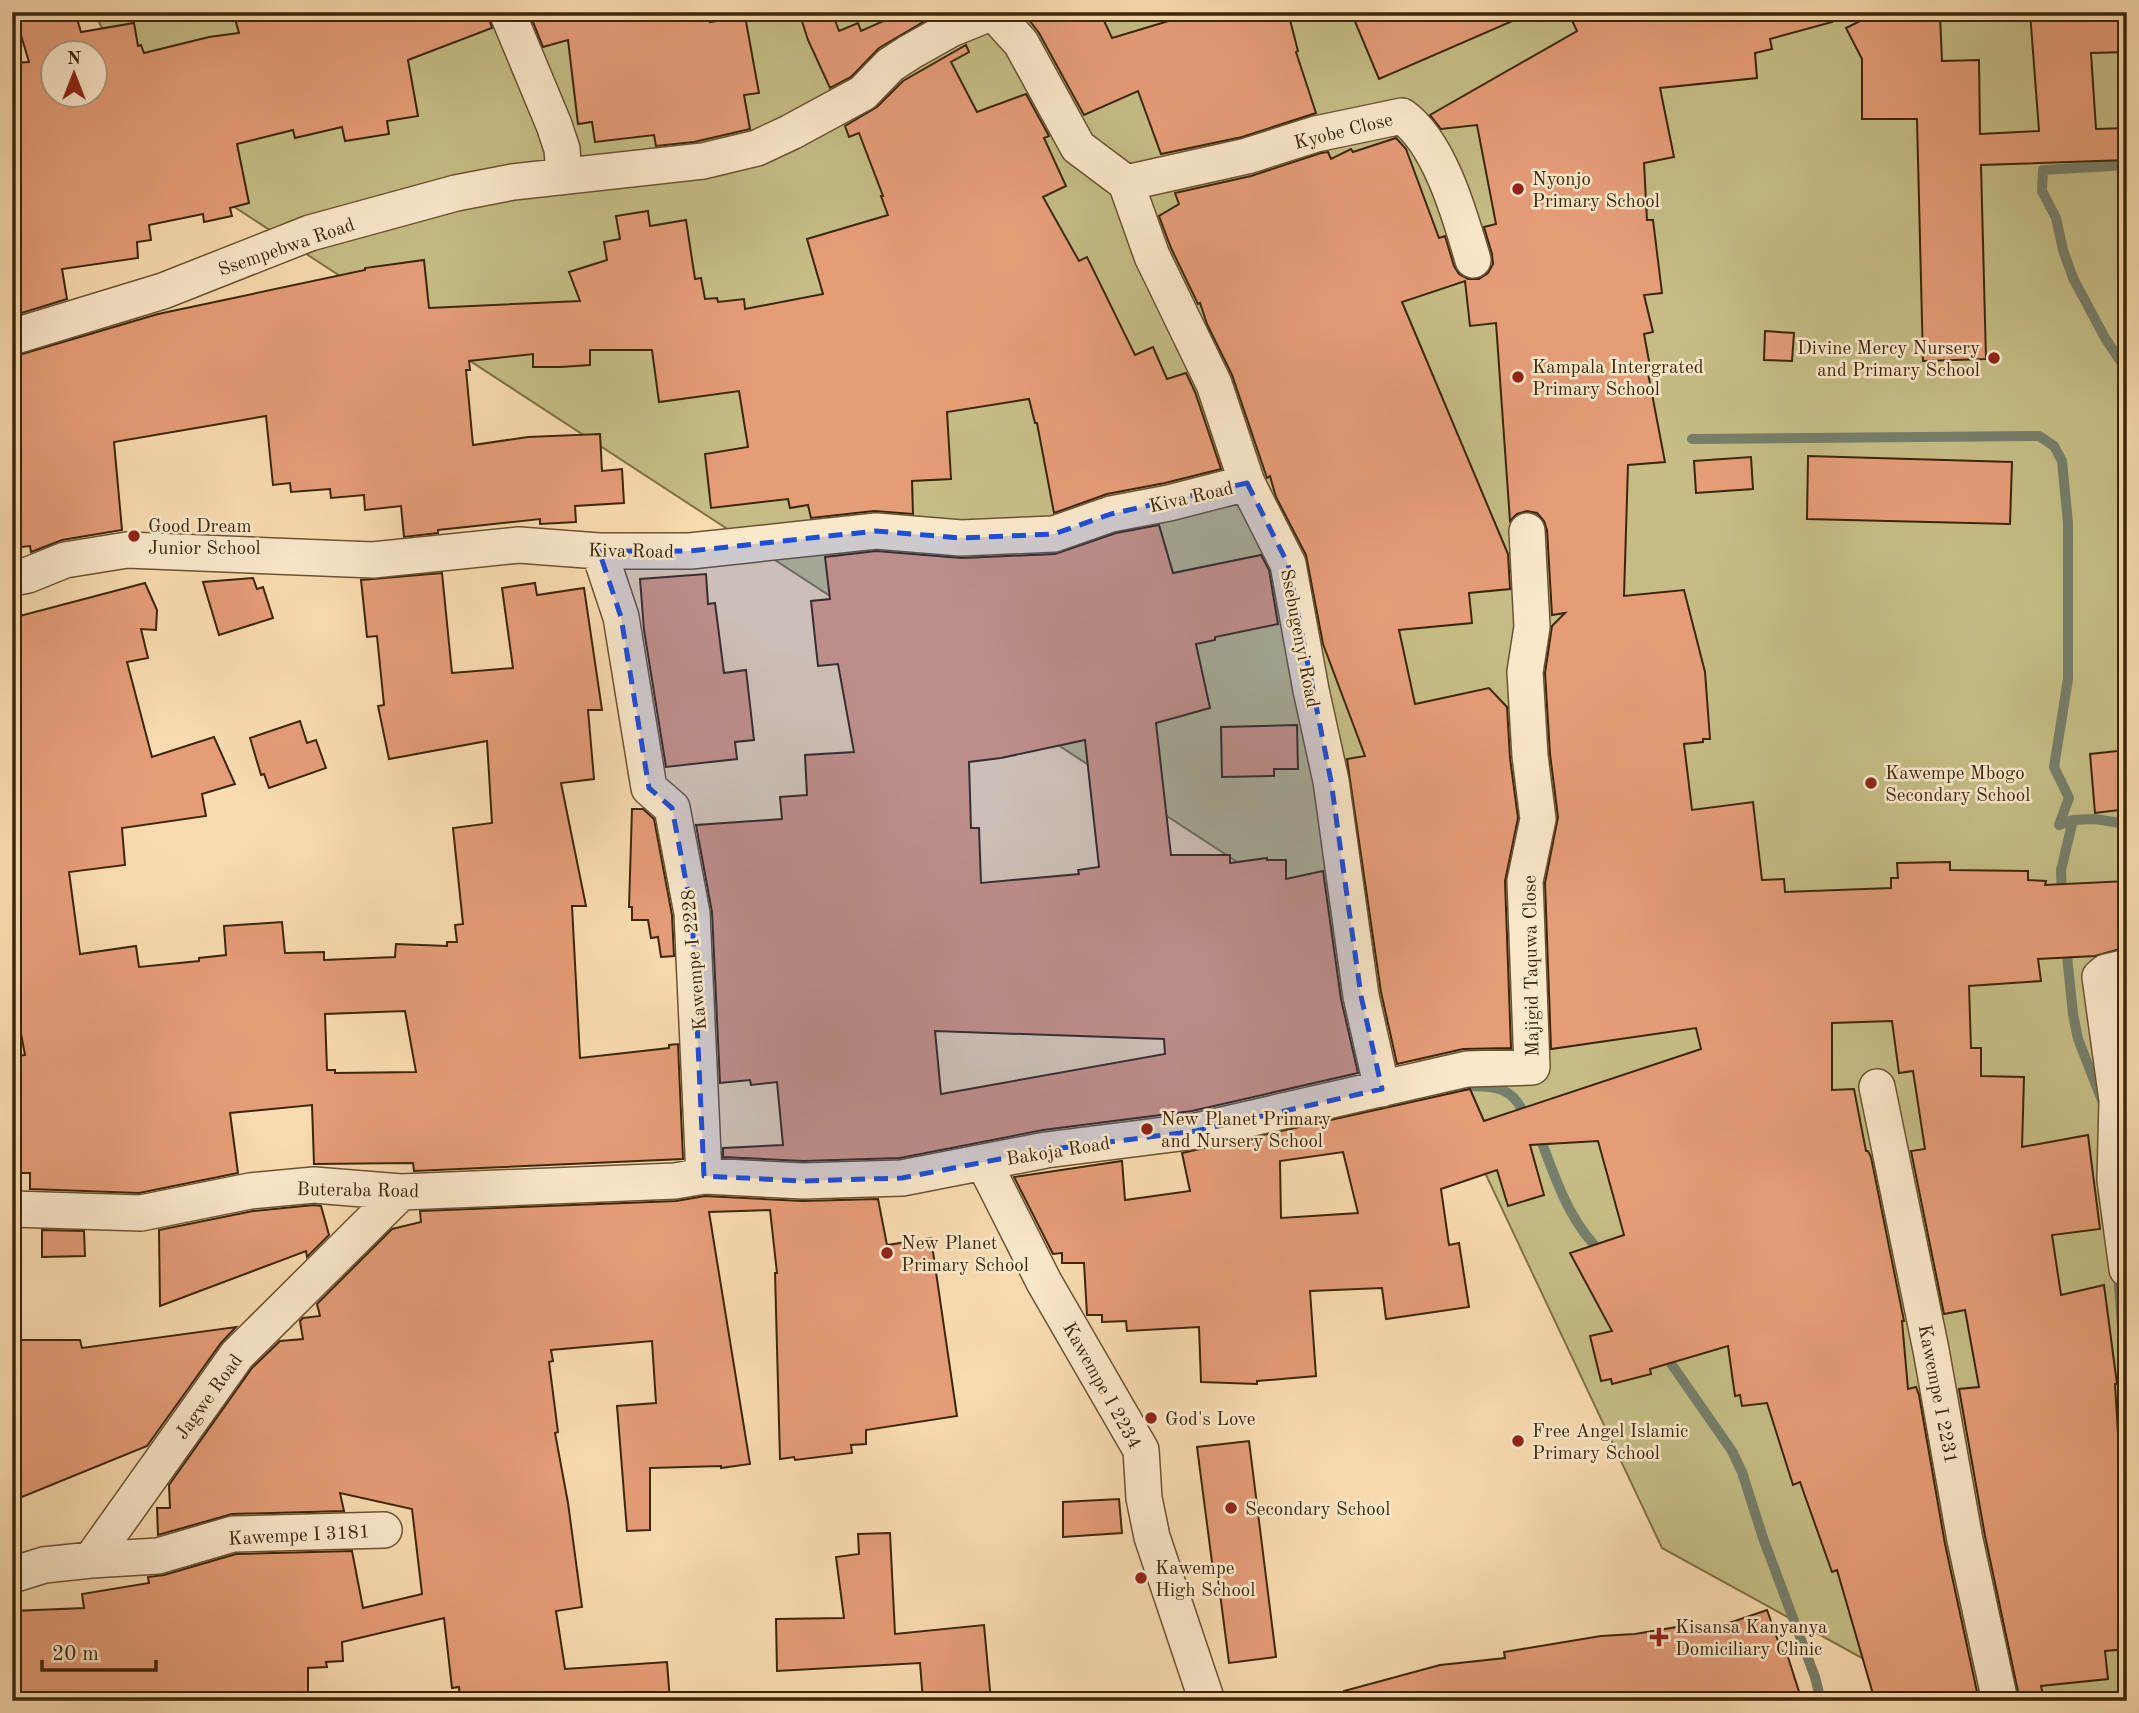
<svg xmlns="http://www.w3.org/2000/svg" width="2139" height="1713" font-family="'Old Standard TT',serif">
<rect width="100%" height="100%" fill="#f8dbaf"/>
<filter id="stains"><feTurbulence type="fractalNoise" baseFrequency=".00286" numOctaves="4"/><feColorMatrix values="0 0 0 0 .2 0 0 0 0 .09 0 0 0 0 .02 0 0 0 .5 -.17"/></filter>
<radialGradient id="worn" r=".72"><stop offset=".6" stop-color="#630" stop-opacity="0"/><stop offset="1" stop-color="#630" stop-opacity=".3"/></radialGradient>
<path fill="#c5bd85" stroke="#807247" stroke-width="2" d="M93 12H2127V1701H1981L1902 1680 1662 1548 1446 1090 1254 873 187 176Z"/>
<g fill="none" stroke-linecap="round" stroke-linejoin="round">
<path stroke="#767f6b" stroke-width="10" d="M2127 165 2043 170 2042 191 2056 218 2063 250 2073 278 2105 338 2127 371
M1692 439 2039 436 2054 446 2062 461 2068 523V679L2054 767 2069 798 2059 825 2073 820 2061 870 2062 898
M2073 820 2095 819 2127 824
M2066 946 2073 1014 2078 1039 2103 1103
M1465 1086C1498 1086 1514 1087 1527 1120
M1536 1133 1542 1143C1558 1185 1570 1223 1604 1255
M2118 1272 2127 1392
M1663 1352 1732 1451 1742 1472 1763 1538 1815 1677 1821 1701"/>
</g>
<path fill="#e59d78" stroke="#3c2609" stroke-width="2" fill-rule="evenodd" d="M14 12H75L81 32 134 23 138 46 141 45 144 53 209 37 239 33 233 12H487L492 28 408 60 418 116 387 121 389 134 345 141 342 127 295 138 293 130 237 144 249 203 230 208 232 216 204 222 203 214 149 225 151 240 137 242 138 258 62 269 67 299 12 316V63L29 62ZM52 52H94V94H52Z
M529 12H634V14L708 12 710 22 745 16 759 93 744 95 750 129 694 142 656 146 654 135 595 142 592 122 578 124 568 40 543 47Z
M799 12H832L839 31 858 23 861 31 904 12H940L879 48 851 77 830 88 808 40Z
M1023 12H1100L1112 38 1172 20V18L1188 12H1288L1298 51 1296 52 1316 113 1242 137 1161 154 1138 91 1084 115 1039 33Z
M1351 12H1533L1379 79Z
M1568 12H1831L1832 22 1770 39 1772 49 1755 53 1757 78 1660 88 1674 157 1644 163 1647 220H1653L1662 293 1644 295 1653 332 1644 334 1651 372 1648 373 1665 462 1628 465 1624 596 1684 590 1705 672 1710 739H1703V742L1684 744 1692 810 1753 802 1762 880 1784 879 1785 892 1891 888V878H1898L1897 863 1950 862V870L2028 871V880L2046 881 2045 885 2127 881V947L2095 956 2038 959 2041 981 1969 986 1971 1048H1981V1076L2024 1077 2022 1147 2088 1135 2100 1229 2052 1235 2061 1295 2104 1285 2117 1384H2115L2122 1500 2124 1582H2127V1649L2105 1651 2108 1679 2041 1686 2044 1701H2020L1985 1536 1959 1389 1979 1387 1965 1310 1944 1314 1911 1151 1925 1149 1913 1071 1899 1073 1892 1021 1832 1023V1090L1854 1089 1866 1151H1868L1871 1157 1904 1321H1902L1908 1389 1916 1387 1919 1395 1945 1544 1979 1701H1875L1837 1570 1832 1572 1800 1482 1793 1485 1767 1403 1742 1406 1740 1395 1735 1396 1728 1346 1650 1369 1651 1374 1612 1384 1611 1379 1601 1381 1590 1336 1612 1331 1570 1253 1624 1235 1598 1141 1530 1145 1544 1195 1508 1206 1497 1170 1441 1189 1449 1245 1459 1243 1469 1307 1386 1319 1382 1288 1310 1291 1316 1376 1257 1381V1384L1201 1382 1199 1327 1127 1331 1126 1321 1102 1322V1315H1087L1084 1263H1062V1253L1053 1254 1014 1177 1122 1161 1125 1200 1190 1191 1182 1153 1470 1089 1484 1121 1701 1049 1696 1028 1551 1049 1545 883 1558 817 1550 754 1545 673 1552 626 1565 613 1552 615 1547 530 1544 521 1537 513 1527 511 1517 514 1510 521 1496 323 1470 326 1465 281 1402 302 1508 554 1510 589 1469 593 1472 623 1399 630 1415 704 1489 688 1507 707 1510 758 1518 818 1505 881 1511 1048 1463 1049 1397 1064 1381 992 1347 759 1365 756 1323 644 1306 555 1276 497 1270 476 1267 478 1266 475 1232 375 1207 324 1200 303 1198 304 1171 248 1159 216 1179 204 1175 193 1251 176 1321 153 1328 152 1331 159 1351 149 1353 152 1396 138 1406 149 1439 238 1445 236 1454 266 1459 274 1468 279H1479L1488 273 1493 264 1492 254 1484 227 1496 224 1477 125 1441 129 1430 115 1577 31ZM1343 1152 1358 1213 1281 1218 1280 1161Z
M2030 12H2127V52L2091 53 2096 129 2127 128V160L1981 165 1986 359 1923 361 1917 119H1862V59L1846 28 1868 17 1940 16 1942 61 1979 60 1980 134 2039 131Z
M966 45 969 52 951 62 977 112 1026 94 1049 136 1044 138 1066 186 1043 197 1079 261 1087 257 1135 355 1153 347 1167 379 1186 373 1195 392 1221 469 1165 483 1107 494 1054 513 1037 423H1035L1029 399 947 412 951 479 912 481 913 514 874 511 811 518 808 505 790 508 788 499 711 508 705 454 748 447 739 391 659 402 652 350H590V365L561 367H533V354L469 361 470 370H466L473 445 528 437 600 434 602 471 622 469 624 503 575 506 576 522 540 524V519L438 530V533L404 537 401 506 365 510 364 495 331 498 330 489 291 492 290 483 273 485 266 416 114 442 122 530 62 540 31 552 30 546 12 548V357L158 314 365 270V268L424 260 429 308 580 301 569 272 607 260 604 242 620 239 616 216 648 211 650 226 686 220 695 279 701 278 705 299 717 298 718 302 744 299 745 309 823 294 807 239 888 215 881 196H883L859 133 849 137 845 126 877 107 903 81Z
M1765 331 1794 333 1792 361 1764 360Z
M1808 456 2012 462 2010 524 1807 519Z
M1751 457 1753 489 1696 493 1694 461Z
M1159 525 1173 573 1261 555 1269 570 1278 624 1215 637V640L1196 644 1210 708 1156 723 1171 855H1230V863L1267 858V860H1286V879L1323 871 1341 999 1358 1073 1192 1111 1043 1130 900 1158 803 1161 723 1157V1148L783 1145 777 1082 751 1085 750 1080 720 1083 712 912 696 825 782 819 780 797 807 795 805 755 854 752 838 664 818 666 811 601 830 599 825 557 876 551 962 558 1055 554 1116 533ZM1085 740 1099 867 1078 870 1079 874 981 883 979 828H971L969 762 1001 758ZM935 1031 1164 1039 1165 1054 941 1094Z
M442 573 452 673 513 668 502 588 535 583 537 595 584 588 602 710H588L594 779 561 783 586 906H572L580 1058 669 1048V1045L678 1044 683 1159 414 1171 413 1163 314 1164 312 1105 230 1113 238 1173 139 1193 30 1189V1173H12V1116L21 1114 18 1056 25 1055 16 1007 20 1006 12 945V618L145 583 157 610 156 630 141 629 148 658 127 662 152 757 214 737 235 784 202 794 206 816 122 828 125 865 69 872 80 954 136 946 139 967 199 961V958L226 955 224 926 282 922 285 953 324 952V960L395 957 396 944 447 946V942H457L455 925 463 924 453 828 492 823 487 741 389 759 378 706 384 705 377 636 367 637 361 580ZM405 1011 416 1072 335 1073V1070H327L325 1014Z
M706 574 708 604 715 603 724 673 746 670 754 740 735 742 737 759 666 767 644 630 640 579Z
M253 578 257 589 263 587 273 618 219 635 203 582Z
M300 721 307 743 316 740 326 768 269 788 264 774 261 775 250 738Z
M1297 725 1298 769H1274V776L1222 777 1221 727Z
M2127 750V809L2095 813 2090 754Z
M632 809H643L654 819 672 915 674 956 661 957 658 937 651 938 648 920H632V907H629Z
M705 1196 802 1201 878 1199 887 1245 931 1238 957 1416 866 1430V1444L851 1445 852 1453 795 1460 794 1457 780 1459 775 1273H777L770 1210 709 1212 750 1464 721 1468V1466L650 1468V1530L627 1531 617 1406 656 1403 652 1341 551 1350 553 1361 549 1362 558 1432 555 1433 568 1503 582 1607 556 1611 565 1669 667 1662 670 1701H460L459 1687 452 1688 444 1618 342 1642 343 1661 326 1662 327 1667 308 1668V1701H12V1611L84 1608 82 1594 149 1583 148 1577 164 1575 236 1554 352 1551 363 1608 422 1594 412 1509 340 1493 344 1511 232 1514 158 1535 157 1508H170L169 1485 252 1368 280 1341 303 1339 300 1321 303 1318 320 1316 317 1304 392 1229 421 1222 420 1211 676 1201Z
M314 1205 321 1206 329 1235 307 1257 306 1251 160 1306 159 1230 253 1211Z
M42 1230 84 1231 85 1256 42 1257Z
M236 1327 221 1343 147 1446 12 1501V1340H80L82 1348Z
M1249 1441 1276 1657 1229 1663 1217 1570H1213L1197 1447Z
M1119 1499 1122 1533 1063 1537V1502Z
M890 1533 895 1634 984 1625 991 1701H923L920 1663 777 1671 776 1619 844 1618 836 1557 859 1554 858 1534Z
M1767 1610 1782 1652 1786 1651 1802 1701H1345L1344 1691 1440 1665 1505 1658 1504 1652 1601 1636 1635 1634 1683 1626 1684 1632 1732 1622Z"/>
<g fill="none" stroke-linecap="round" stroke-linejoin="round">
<g stroke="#6b5332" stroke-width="38">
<path id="minor" d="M507 12 554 125 562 149 564 176
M993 12 1021 43 1078 147 1126 183 1152 256 1214 384 1247 483 1288 564 1311 690 1331 781 1361 996 1382 1089
M1126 183 1247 156 1316 134 1402 116C1440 143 1460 216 1473 260
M12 337 163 291 310 233 456 193 513 182 703 161 757 148 791 132 863 93 890 65 910 52 951 29 993 12
M599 551 621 617 649 788 672 808 692 913 704 1176
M12 578 28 575 65 560 127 550 373 560 519 545 599 551H690L876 531 961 538 1054 534 1111 514 1169 503 1247 483
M2127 967 2106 972 2100 977 2117 1100 2115 1180 2127 1269
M1877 1087 1931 1350 1965 1540 2000 1701
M984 1163 1044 1282 1141 1450 1144 1498 1152 1537 1207 1701
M12 1209 141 1213 250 1191 314 1185 401 1192 675 1181 704 1176 803 1181 902 1178 1046 1150 1196 1131 1467 1069 1532 1067 1525 881 1538 819 1530 756 1525 672 1532 627 1527 531
M91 1560 158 1556 233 1534 384 1530
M12 1575 44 1565 91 1560 237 1355 401 1192"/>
</g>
<use href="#minor" stroke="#fae8cb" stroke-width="35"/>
</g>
<path fill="#1d4ed8" fill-opacity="0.2" stroke="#1d4ed8" stroke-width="5" stroke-dasharray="14 9" stroke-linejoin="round" d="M1247 483 1288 564 1331 781 1361 996 1382 1089 1196 1131 1046 1150 902 1178 803 1181 704 1176 692 913 672 808 649 788 621 617 599 551H690L876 531 961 538 1054 534 1111 514Z"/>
<g fill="#8f2418" stroke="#fae8cb" stroke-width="2.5">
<circle cx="1518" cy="189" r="7"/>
<circle cx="1994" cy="358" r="7"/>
<circle cx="1518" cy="377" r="7"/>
<circle cx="134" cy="536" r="7"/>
<circle cx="1871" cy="783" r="7"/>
<circle cx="1147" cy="1129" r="7"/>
<circle cx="887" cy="1253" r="7"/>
<circle cx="1151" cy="1418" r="7"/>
<circle cx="1518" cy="1441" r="7"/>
<circle cx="1231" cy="1508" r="7"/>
<circle cx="1141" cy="1578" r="7"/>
<path d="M1655.5 1626.5h7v7h7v7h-7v7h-7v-7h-7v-7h7z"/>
</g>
<g text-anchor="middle" stroke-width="5" stroke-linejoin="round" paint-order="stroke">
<g font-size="19" fill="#3c2609" stroke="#fae8cb">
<text transform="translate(1343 130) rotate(-14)" y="7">Kyobe Close</text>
<text transform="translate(286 246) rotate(-19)" y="7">Ssempebwa Road</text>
<text transform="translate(1191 496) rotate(-13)" y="7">Kiva Road</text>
<text transform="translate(631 550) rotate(1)" y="7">Kiva Road</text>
<text transform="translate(1301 638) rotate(79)" y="7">Ssebugenyi Road</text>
<text transform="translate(693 960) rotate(-95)" y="7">Kawempe I 2228</text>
<text transform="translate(1530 966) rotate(-91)" y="7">Majigid Taquwa Close</text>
<text transform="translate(1058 1150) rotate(-9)" y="7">Bakoja Road</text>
<text transform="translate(358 1189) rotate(1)" y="7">Buteraba Road</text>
<text transform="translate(1103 1385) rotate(61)" y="7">Kawempe I 2234</text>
<text transform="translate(1939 1394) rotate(79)" y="7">Kawempe I 2231</text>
<text transform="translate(208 1396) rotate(-54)" y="7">Jagwe Road</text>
<text transform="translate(299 1534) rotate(-3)" y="7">Kawempe I 3181</text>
</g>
<g font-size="19" fill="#3c2609" stroke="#fae8cb" text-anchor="start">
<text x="1532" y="185">Nyonjo<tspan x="1532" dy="22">Primary School</tspan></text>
<text x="1980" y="354" text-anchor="end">Divine Mercy Nursery<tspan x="1980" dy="22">and Primary School</tspan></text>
<text x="1532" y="373">Kampala Intergrated<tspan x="1532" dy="22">Primary School</tspan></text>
<text x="148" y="532">Good Dream<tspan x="148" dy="22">Junior School</tspan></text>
<text x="1885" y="779">Kawempe Mbogo<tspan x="1885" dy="22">Secondary School</tspan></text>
<text x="1161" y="1125">New Planet Primary<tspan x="1161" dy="22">and Nursery School</tspan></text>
<text x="901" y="1249">New Planet<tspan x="901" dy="22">Primary School</tspan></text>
<text x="1165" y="1425">God's Love</text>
<text x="1532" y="1437">Free Angel Islamic<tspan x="1532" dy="22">Primary School</tspan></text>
<text x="1245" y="1515">Secondary School</text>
<text x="1155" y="1574">Kawempe<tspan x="1155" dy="22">High School</tspan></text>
<text x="1675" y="1633">Kisansa Kanyanya<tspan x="1675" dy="22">Domiciliary Clinic</tspan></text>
</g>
</g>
<rect width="2139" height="1713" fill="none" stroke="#f8dbaf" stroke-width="42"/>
<rect x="14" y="14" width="2111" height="1685" fill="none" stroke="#3c2609" stroke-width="3.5"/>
<rect x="21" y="21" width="2097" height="1671" fill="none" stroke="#3c2609" stroke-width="2"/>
<g transform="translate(74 74)"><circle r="33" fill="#fae8cb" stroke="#ae9a7d" stroke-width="2"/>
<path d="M0-5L12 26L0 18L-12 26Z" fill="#8f2418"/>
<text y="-10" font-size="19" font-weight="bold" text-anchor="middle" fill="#3c2609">N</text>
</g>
<path d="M42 1660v10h114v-10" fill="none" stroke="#3c2609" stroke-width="3.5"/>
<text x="52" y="1660" font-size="21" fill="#3c2609" stroke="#fae8cb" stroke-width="5" paint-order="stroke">20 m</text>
<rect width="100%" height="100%" filter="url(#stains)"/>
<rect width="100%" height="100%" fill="url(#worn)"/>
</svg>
